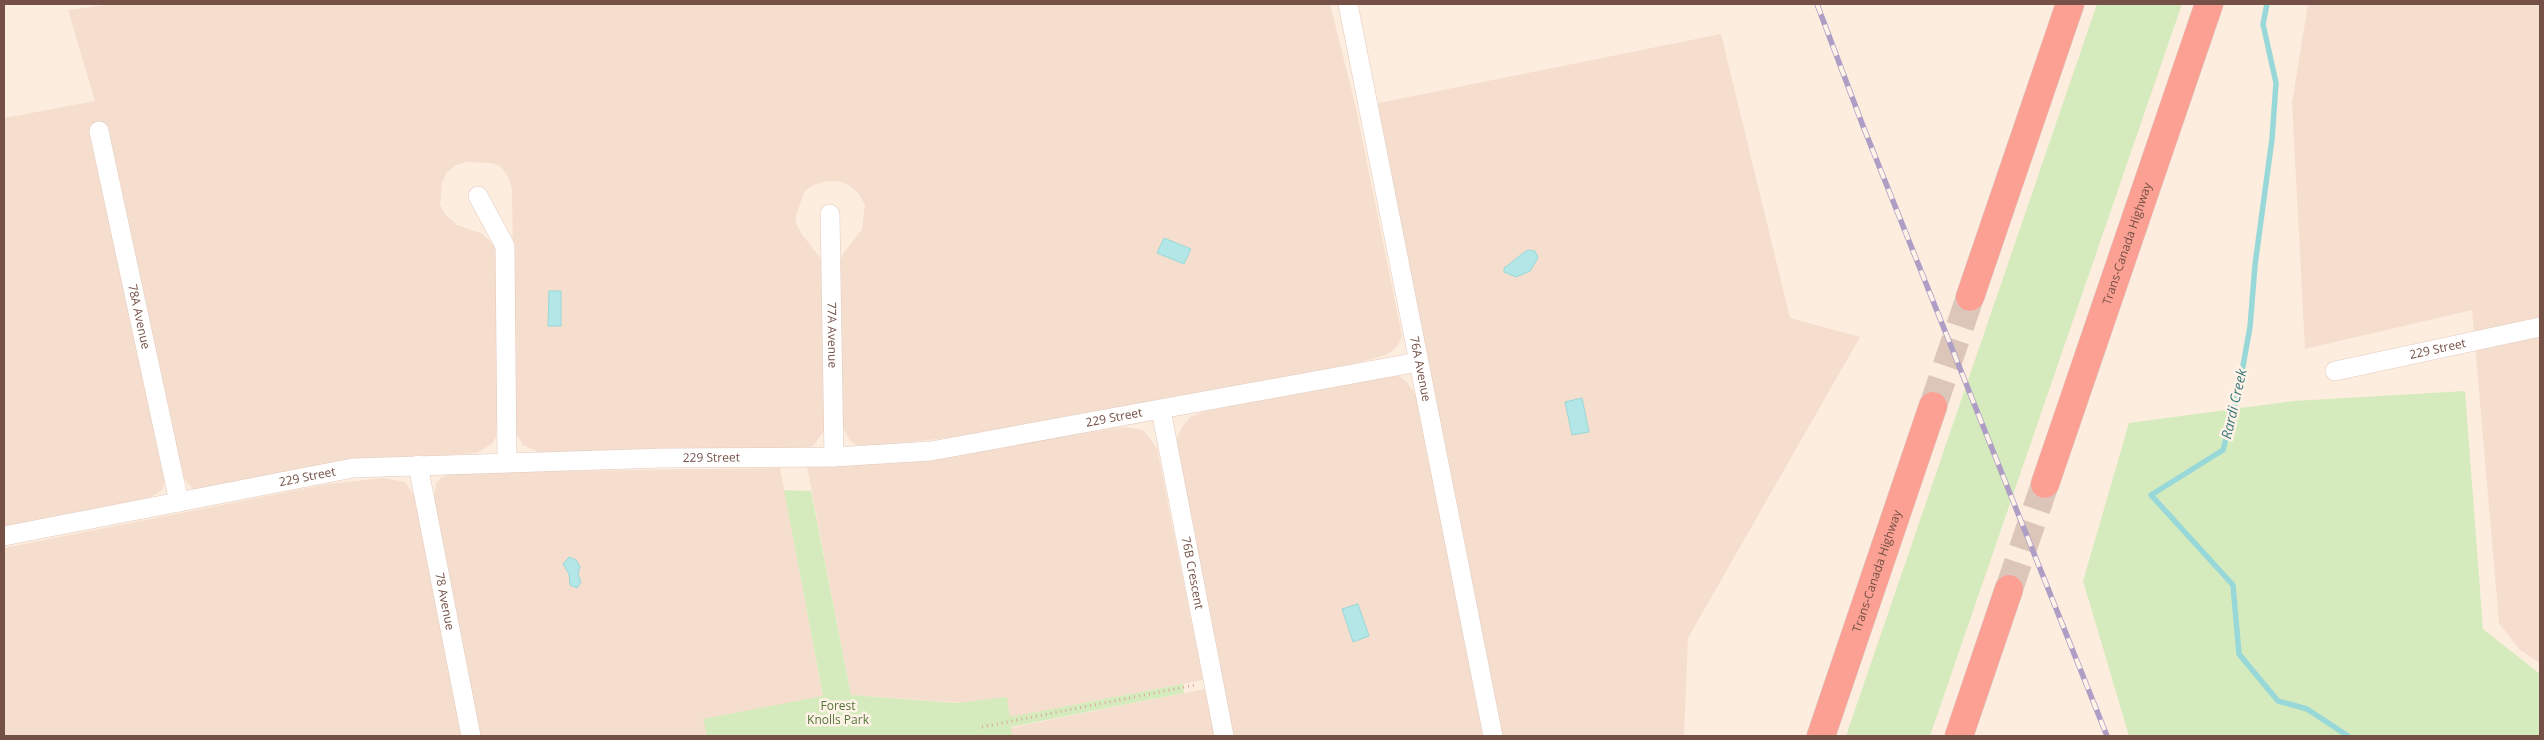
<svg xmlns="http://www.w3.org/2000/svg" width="2544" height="740" font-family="'Open Sans',sans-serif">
<rect width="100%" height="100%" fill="#fdeddf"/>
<path fill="#f5decd" d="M114 4H1330L1356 108 1402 336 1397 347 1386 355 1349 365 976 435 871 446 857 445 850 441 844 429 842 418 840 263 843 254 862 229 865 205 858 193 847 184 838 181H827L813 185 804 192 796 216V223L801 233 821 259 824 272 825 429 814 445 807 449 540 453 523 445 517 435 515 423 512 189 508 176 501 167 492 163 466 162 456 165 447 172 442 183 440 205 445 214 457 225 483 234 495 247 498 410 496 437 492 444 476 453 364 461 206 490 193 489 181 475 178 463 108 127 93 130 165 481 162 490 146 500 4 530V118L95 101 68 10Z
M2308 4H2540V663L2520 650 2499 623 2472 310 2305 349 2292 103Z
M1721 34 1790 318 1860 337 1688 638 1684 736H1499L1374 104Z
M1388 375H1398L1406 381 1417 396 1484 736H1232L1176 453 1177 438 1182 427 1190 417 1202 412Z
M1124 427 1143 430 1157 448 1203 680 982 723 978 704 851 695 807 467 934 458Z
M780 468 823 697 704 719 707 736H478L434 498 436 483 442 477 450 474 491 472Z
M383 478 405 482 416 498 462 736H4V548L328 484Z
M1205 689 1214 736H986L985 733Z"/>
<path fill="#d6ebbd" d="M2097 4H2182L1930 736H1846Z
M2465 391 2483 629 2540 674V736H2129L2083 581 2129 423 2294 401Z
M784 490 811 491 851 695 957 703 1007 697 1010 717 1183 684 1184 693 1011 727 1012 736H707L703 719 823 696Z"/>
<path fill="#b3e6e7" stroke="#99d8d9" d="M1164 238 1191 249 1184 264 1157 253Z
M1528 250 1535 251 1538 258 1530 271 1516 277 1504 272V268C1512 263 1519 255 1528 250Z
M549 291H561V326H548Z
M1582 398 1589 432 1572 435 1565 402Z
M569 557 576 560 580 567 578 574 581 582 577 588 570 585 569 574 563 564Z
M1358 604 1369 636 1353 642 1342 609Z"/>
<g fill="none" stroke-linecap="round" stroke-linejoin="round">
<path stroke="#99d8d9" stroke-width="5.5" d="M2267 4 2263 24 2276 83 2272 139 2255 265 2250 327 2239 388 2223 450 2151 495 2233 585 2239 654 2278 701 2307 709 2348 736"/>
<path stroke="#dbc6b9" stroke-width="28" stroke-dasharray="28 14" stroke-linecap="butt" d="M1933 406 1970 297
M2009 589 2045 484"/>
<g stroke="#e3cabe" stroke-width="20">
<g id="minor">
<path id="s1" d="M1348 4 1493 736"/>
<path id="s2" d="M99 131 179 502"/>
<path d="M478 196 505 246 507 462"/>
<path id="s3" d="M830 214 834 457"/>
<path id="s4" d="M2335 371 2540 327"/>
<path id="s5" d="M1161 410 1224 736"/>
<path id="s6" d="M418 465 471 736"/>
<path id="s7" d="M4 536 353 468 663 458 834 457 931 451 1418 362"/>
</g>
</g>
<g stroke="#d8cecb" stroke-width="29">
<g id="highway">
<path d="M1970 297 2070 4"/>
<path id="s8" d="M2045 484 2209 4"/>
<path id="s9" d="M1821 736 1933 406"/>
<path d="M1959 736 2009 589"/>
</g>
</g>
<path stroke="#d8a999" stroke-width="3" stroke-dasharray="1 4" stroke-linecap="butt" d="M982 727 1195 685"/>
<use href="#minor" stroke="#fff" stroke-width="19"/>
<use href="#highway" stroke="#fba092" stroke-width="28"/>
<g stroke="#ae9ec6" stroke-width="5.5">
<path id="rail" d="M1817 4 1863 126 2107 736"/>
</g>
<use href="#rail" stroke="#fff2e6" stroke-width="4" stroke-dasharray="11" stroke-linecap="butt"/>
</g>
<g text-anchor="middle" stroke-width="5" stroke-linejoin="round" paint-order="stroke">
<g font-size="12" fill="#745046" stroke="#fff2e6">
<text dy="4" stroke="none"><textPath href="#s8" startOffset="254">Trans-Canada Highway</textPath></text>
<text dy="4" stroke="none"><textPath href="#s2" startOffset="190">78A Avenue</textPath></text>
<text dy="4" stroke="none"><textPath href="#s3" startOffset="121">77A Avenue</textPath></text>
<text dy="4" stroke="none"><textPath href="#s4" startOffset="105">229 Street</textPath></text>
<text dy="4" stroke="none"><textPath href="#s1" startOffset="372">76A Avenue</textPath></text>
<text dy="4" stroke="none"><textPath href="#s7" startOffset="1120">229 Street</textPath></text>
<text dy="4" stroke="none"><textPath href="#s7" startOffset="714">229 Street</textPath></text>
<text dy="4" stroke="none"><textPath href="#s7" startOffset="309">229 Street</textPath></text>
<text dy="4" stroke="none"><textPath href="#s9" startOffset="174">Trans-Canada Highway</textPath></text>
<text dy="4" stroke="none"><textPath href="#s5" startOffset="166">76B Crescent</textPath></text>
<text dy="4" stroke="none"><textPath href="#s6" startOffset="139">78 Avenue</textPath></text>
</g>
<g font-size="12" fill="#53753b" stroke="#fff2e6">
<text x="838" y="710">Forest<tspan x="838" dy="14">Knolls Park</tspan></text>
</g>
<g font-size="14" font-style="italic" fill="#3a787b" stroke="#fff2e6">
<text transform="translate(2234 404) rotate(-77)" y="5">Rardi Creek</text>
</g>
</g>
<rect width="2544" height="740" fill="none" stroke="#745046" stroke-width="10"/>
</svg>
